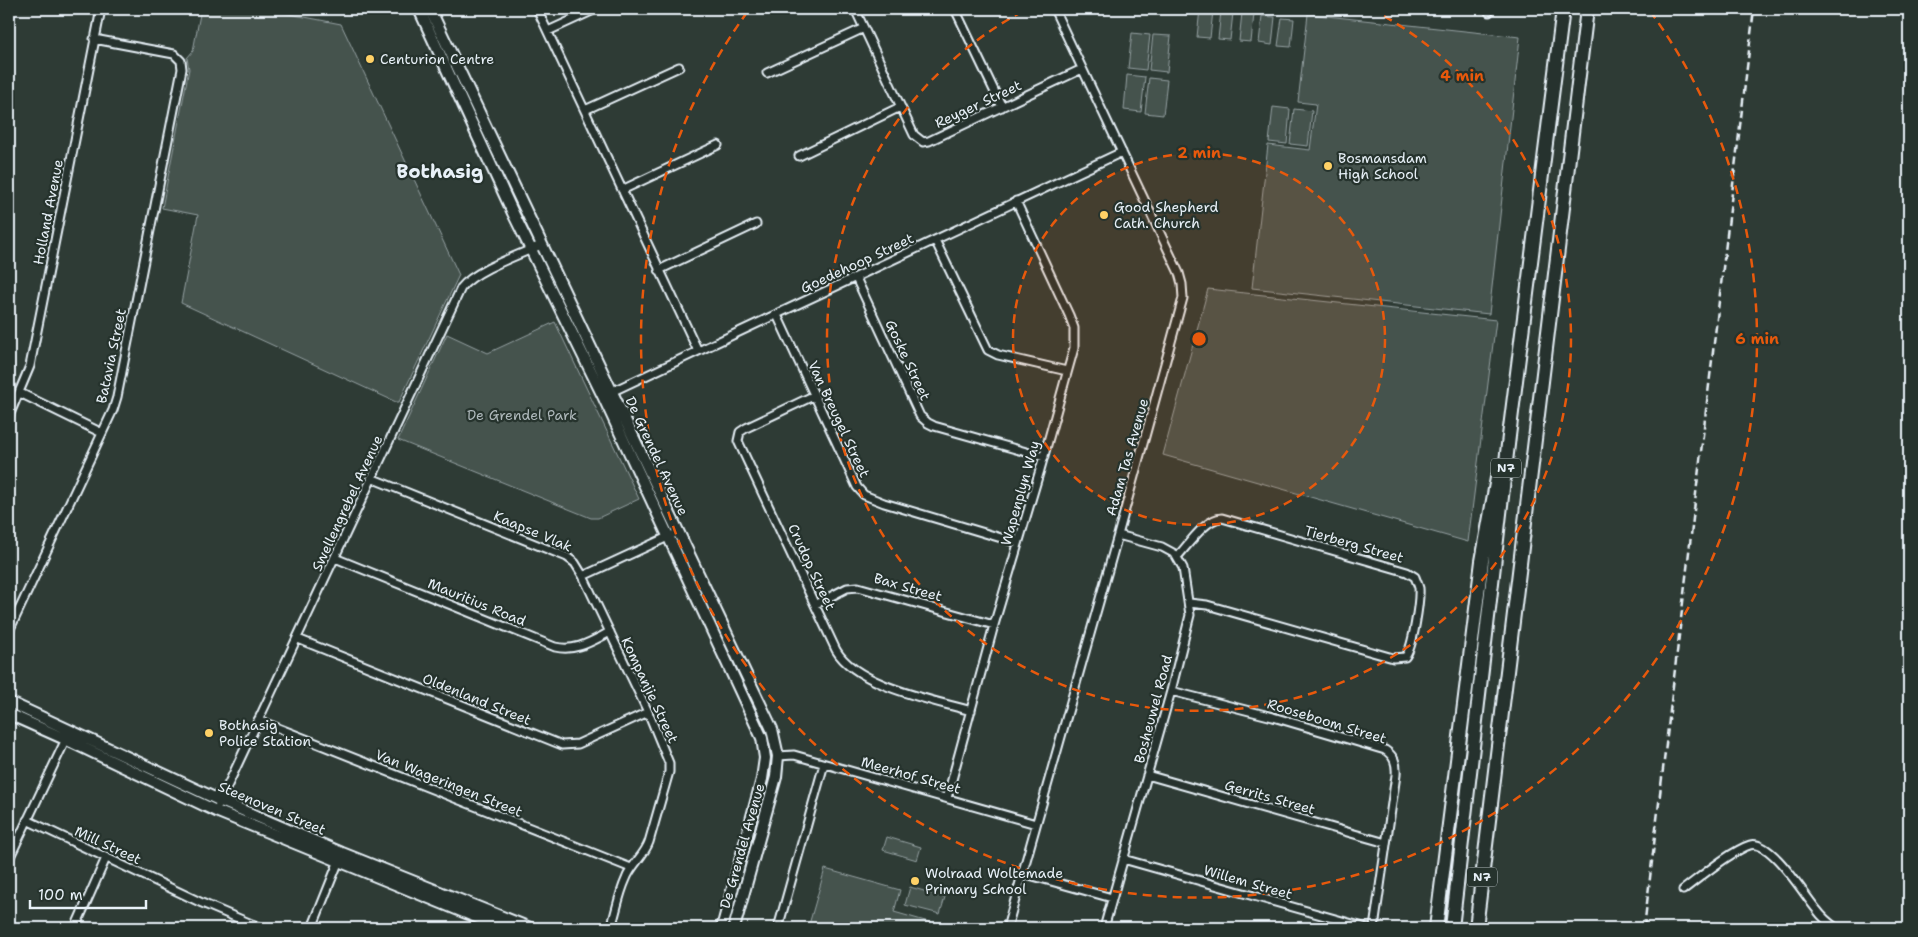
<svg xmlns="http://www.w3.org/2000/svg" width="1918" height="937" font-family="'Shantell Sans',sans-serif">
<rect width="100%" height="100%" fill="#2e3b35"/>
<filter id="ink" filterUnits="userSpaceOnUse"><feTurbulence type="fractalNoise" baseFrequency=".02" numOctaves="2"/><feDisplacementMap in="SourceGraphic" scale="10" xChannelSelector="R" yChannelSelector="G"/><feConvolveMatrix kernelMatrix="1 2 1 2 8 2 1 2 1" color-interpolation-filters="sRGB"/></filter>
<g filter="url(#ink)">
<path fill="#45524e" stroke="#96a2a3" d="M201 9H263L341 24 459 275 399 402H396L181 303 198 215 162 208 189 69 187 58 193 51Z
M1200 9 1213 11 1210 38 1197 37Z
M1221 11 1233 13 1230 40 1218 39Z
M1242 13 1254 14 1251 42 1239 41Z
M1308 14 1520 37 1489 314 1252 288 1268 145 1310 150 1316 104 1298 102Z
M1262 16 1275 17 1272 45 1259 43Z
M1282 18 1294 19 1291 47 1278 46Z
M1132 33 1150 35 1146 70 1128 68Z
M1153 35 1171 36 1167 72 1149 70Z
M1127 75 1145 77 1141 112 1124 110Z
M1149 78 1167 80 1163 115 1145 113Z
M1273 107 1290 109 1287 144 1269 142Z
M1294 109 1312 111 1308 146 1290 144Z
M1208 289 1496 320 1468 542 1163 455Z
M555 322 639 499 598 518H591L398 440 447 334 488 353Z
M887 837 921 847 917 860 883 850Z
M825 869 900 890 894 912 946 927V928H808Z
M910 887 945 897 940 914 905 905Z"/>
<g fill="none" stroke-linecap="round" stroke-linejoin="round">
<g stroke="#e8f1f8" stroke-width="11">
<path id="street" d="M537 9 698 351
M855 9 914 135 923 142 929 141 1082 69
M955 9 1002 107
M1489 12V9
M548 31 596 9
M767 73 864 28
M585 110 679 67
M799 156 900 107
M622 190 718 145
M935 240 988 350 998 355 1067 371
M659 270 756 224
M856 278 920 416 928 423 934 426 1044 457
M777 315 857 487 864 495 884 503 1018 543
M20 393 102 433
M609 393 1122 152
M813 396 746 428 740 432 738 441 836 650C857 686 933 700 971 711
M9 416 30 366 101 9
M371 478 567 557 575 563 583 576 672 535
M1177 557C1188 545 1206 518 1222 518L1407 572 1415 577C1416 580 1418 584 1419 588 1420 600 1413 649 1405 657L1393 658 1207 605 1189 603
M335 558 555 647C576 652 592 641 610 632
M583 576 648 712 669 763V772L649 842C644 856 631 865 626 879 619 894 616 912 611 928
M816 604 847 588 858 587 994 625
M9 631 113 410 117 397 182 69 181 61 174 54 94 39
M298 639 562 745 578 744 648 712
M1171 691 1273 717 1385 750C1394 756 1397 763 1396 775L1374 928
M258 720 631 868
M778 756 794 755 1036 824
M1147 775 1386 843
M947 798 994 625 1040 470 1074 348V328L1069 315 1016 201
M219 804 461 288C475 270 519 255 541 245
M27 820 202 903 261 928
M9 859 67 737
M1123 859 1367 928
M1022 873 1112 898
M1683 890C1699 878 1731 851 1750 845 1771 839 1804 895 1817 910 1822 917 1829 923 1836 928
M75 928 106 858
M312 928 340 858
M778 928 824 764
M1007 928 1118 535 1183 298 1182 284 1179 273 1054 9
M1104 928 1171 691 1190 615 1183 568 1175 554 1162 547 1118 535"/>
</g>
<g stroke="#e8f1f8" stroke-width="14">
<path id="secondary" d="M419 9 513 213 603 396 762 738 765 758 762 779 722 928
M430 9 772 729 778 756 776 777 734 928
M9 702 221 801 342 853 530 928
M9 714 65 739 216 811 503 928"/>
</g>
<g stroke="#e8f1f8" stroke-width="16">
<path id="highway" d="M1436 928 1482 561 1497 478
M1452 928 1509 436 1563 9
M1476 928 1587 9"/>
</g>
<use href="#street" stroke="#26332d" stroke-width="7"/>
<use href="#secondary" stroke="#26332d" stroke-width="10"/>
<use href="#highway" stroke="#26332d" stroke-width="12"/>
<path stroke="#e8f1f8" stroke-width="2.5" stroke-dasharray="8 4" stroke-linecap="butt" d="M1644 928 1754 9"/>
</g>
</g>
<circle cx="1199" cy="339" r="186" fill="#e8590c" fill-opacity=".12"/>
<g fill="none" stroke="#e8590c" stroke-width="2.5" stroke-dasharray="9 6">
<circle cx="1199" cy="339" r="186"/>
<path d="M1371 9A372 372 0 1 1 1027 9"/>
<path d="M1650 11A558 558 0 1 1 748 11"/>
</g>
<g fill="#ffd166" stroke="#26332d" stroke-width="2">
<circle cx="370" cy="59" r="5"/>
<circle cx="1328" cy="166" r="5"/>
<circle cx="1104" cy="215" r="5"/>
<circle cx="209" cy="733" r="5"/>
<circle cx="915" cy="881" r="5"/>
</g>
<g text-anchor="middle" stroke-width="4.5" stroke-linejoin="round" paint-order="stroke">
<g fill="#26332d" stroke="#aeb8bb" stroke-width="1">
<rect x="1491" y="458.5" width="30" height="19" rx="4"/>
<rect x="1467" y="867.5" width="30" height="19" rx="4"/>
</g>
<g font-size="12" font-weight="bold" fill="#e8f1f8">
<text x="1506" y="472">N7</text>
<text x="1482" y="881">N7</text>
</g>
<g font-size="14" fill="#e8f1f8" stroke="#26332d" text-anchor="start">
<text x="380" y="64">Centurion Centre</text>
<text x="1338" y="163">Bosmansdam<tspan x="1338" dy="16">High School</tspan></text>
<text x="1114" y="212">Good Shepherd<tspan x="1114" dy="16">Cath. Church</tspan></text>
<text x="219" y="730">Bothasig<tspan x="219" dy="16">Police Station</tspan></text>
<text x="925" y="878">Wolraad Woltemade<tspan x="925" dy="16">Primary School</tspan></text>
</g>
<g font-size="14" fill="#e8f1f8" stroke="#26332d">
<text transform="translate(978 104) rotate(-25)" y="5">Reyger Street</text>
<text transform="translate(48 212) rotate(-79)" y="5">Holland Avenue</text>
<text transform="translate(857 263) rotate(-25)" y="5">Goedehoop Street</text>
<text transform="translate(111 356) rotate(-78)" y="5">Batavia Street</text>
<text transform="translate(908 360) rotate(65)" y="5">Goske Street</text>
<text transform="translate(839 419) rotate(65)" y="5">Van Breugel Street</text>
<text transform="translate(657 456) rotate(65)" y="5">De Grendel Avenue</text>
<text transform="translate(1127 457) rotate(-74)" y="5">Adam Tas Avenue</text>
<text transform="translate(1020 493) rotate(-74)" y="5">Wapenplyn Way</text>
<text transform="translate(347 503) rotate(-65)" y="5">Swellengrebel Avenue</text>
<text transform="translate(533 531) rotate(23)" y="5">Kaapse Vlak</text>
<text transform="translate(1354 544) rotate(16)" y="5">Tierberg Street</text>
<text transform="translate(812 567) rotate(65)" y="5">Crudop Street</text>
<text transform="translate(908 587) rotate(16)" y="5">Bax Street</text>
<text transform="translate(477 602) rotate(22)" y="5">Mauritius Road</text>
<text transform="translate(650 690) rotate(65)" y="5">Kompanjie Street</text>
<text transform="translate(477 699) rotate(22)" y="5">Oldenland Street</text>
<text transform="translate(1153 709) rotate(-75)" y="5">Bosheuwel Road</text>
<text transform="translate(1327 721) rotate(17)" y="5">Rooseboom Street</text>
<text transform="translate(911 775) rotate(16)" y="5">Meerhof Street</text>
<text transform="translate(449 783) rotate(22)" y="5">Van Wageringen Street</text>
<text transform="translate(1270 797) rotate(16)" y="5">Gerrits Street</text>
<text transform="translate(272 808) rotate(23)" y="5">Steenoven Street</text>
<text transform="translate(108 845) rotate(25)" y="5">Mill Street</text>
<text transform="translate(742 846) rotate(-74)" y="5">De Grendel Avenue</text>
<text transform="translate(1248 882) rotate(16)" y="5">Willem Street</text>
</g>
<g font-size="14" fill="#afb9bc" stroke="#26332d">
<text x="522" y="420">De Grendel Park</text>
</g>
<g font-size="19" font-weight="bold" fill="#e8f1f8" stroke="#26332d">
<text x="440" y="178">Bothasig</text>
</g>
</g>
<circle cx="1199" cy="339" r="8" fill="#e8590c" stroke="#26332d" stroke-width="2.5"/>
<g font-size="15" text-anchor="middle" font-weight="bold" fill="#e8590c" stroke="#26332d" stroke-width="4.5" stroke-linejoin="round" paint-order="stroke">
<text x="1462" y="81">4 min</text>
<text x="1199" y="158">2 min</text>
<text x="1757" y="344">6 min</text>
</g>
<rect width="1918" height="937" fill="none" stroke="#26332d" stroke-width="30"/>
<rect x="15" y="15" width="1888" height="907" fill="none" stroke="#e8f1f8" stroke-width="2" filter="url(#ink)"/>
<path d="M30 900v8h116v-8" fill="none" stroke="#e8f1f8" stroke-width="2.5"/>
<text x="38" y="900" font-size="15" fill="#e8f1f8" stroke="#26332d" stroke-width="4" paint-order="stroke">100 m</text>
</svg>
